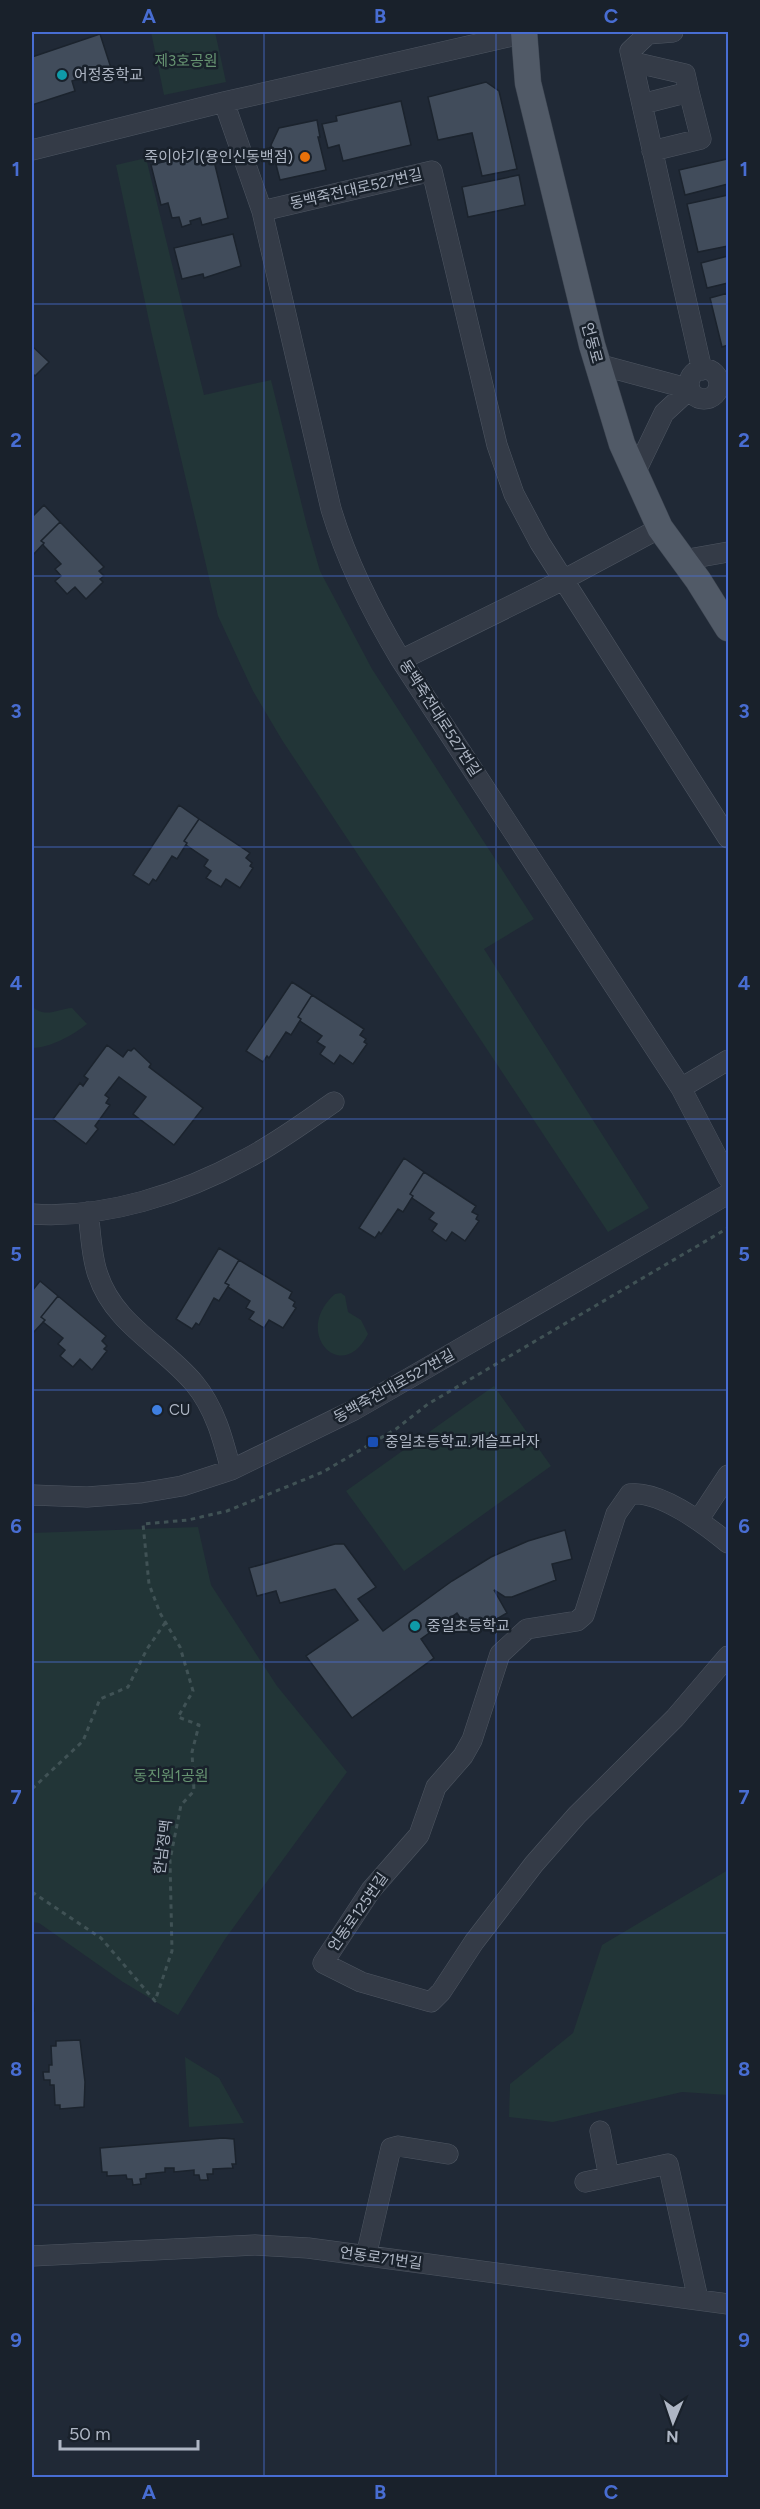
<svg xmlns="http://www.w3.org/2000/svg" width="760" height="2509" font-family="Figtree,'Noto Sans KR',sans-serif">
<style>
.green{fill:#223537}
.building{fill:#414c5b;stroke:#1b232d;stroke-width:1.5}
.lines{fill:none;stroke-linecap:round;stroke-linejoin:round}
.minor-casing{stroke:#4e5662;stroke-width:21}
.major-casing{stroke:#3d4551;stroke-width:27}
.path{stroke:#405255;stroke-width:3;stroke-dasharray:4.5 4.5;stroke-linecap:butt}
.minor{stroke:#343b47;stroke-width:20}
.major{stroke:#515a67;stroke-width:26}
.grid{fill:none;stroke:#486dd2;stroke-width:1.5;stroke-opacity:0.55}
.culture-dot{fill:#0f9aa8;stroke:#19212b;stroke-width:2}
.food-dot{fill:#e8710a;stroke:#19212b;stroke-width:2}
.shop-dot{fill:#3f7fe0;stroke:#19212b;stroke-width:2}
.transit-dot{fill:#1a4fb4;stroke:#19212b;stroke-width:2}
.labels{text-anchor:middle;stroke-width:5;stroke-linejoin:round;paint-order:stroke}
.park-label{font-size:15px;fill:#669371;stroke:#19212b}
.poi-label{font-size:15px;fill:#aeb6c4;stroke:#19212b;text-anchor:start}
.street-label{font-size:15px;fill:#aeb6c4;stroke:#19212b}
.neatline{fill:none;stroke:#486dd2;stroke-width:2}
.grid-label{font-size:20px;text-anchor:middle;font-weight:bold;fill:#486dd2}
</style>
<rect width="100%" height="100%" fill="#202936"/>
<!-- green -->
<path class="green" d="M 151,32 L 215,32 L 226,82 L 164,95 Z
M 146,158 L 204,395 L 271,380 L 307,526 L 320,571 L 372,669 L 534,919 L 484,949 L 649,1208 L 608,1232 L 282,740 L 253,691 L 218,616 L 152,335 L 116,165 Z
M 32,1006 C 45,1019 57,1009 72,1008 L 87,1024 C 73,1035 50,1048 32,1048 Z
M 341,1293 L 345,1296 L 348,1312 L 361,1320 L 368,1334 C 342,1386 291,1332 335,1294 Z
M 494,1386 L 551,1466 L 404,1571 L 346,1491 Z
M 198,1527 L 211,1585 L 277,1686 L 347,1772 L 225,1939 L 178,2015 L 123,1982 L 39,1923 L 32,1922 L 32,1533 Z
M 728,1870 L 728,2095 L 682,2092 L 553,2122 L 509,2117 L 510,2084 L 573,2033 L 602,1945 Z
M 185,2057 L 219,2078 L 244,2123 L 189,2127 Z"/>
<!-- building -->
<path class="building" d="M 100,34 L 111,68 L 72,81 L 75,91 L 32,105 L 32,57 Z
M 486,82 L 499,91 L 517,169 L 482,176 L 472,133 L 438,140 L 428,97 Z
M 401,101 L 411,145 L 343,161 L 339,145 L 328,148 L 322,124 L 337,121 L 336,116 Z
M 317,120 L 320,137 L 318,137 L 326,170 L 280,180 L 271,145 L 279,128 Z
M 201,152 L 202,157 L 211,162 L 214,161 L 228,218 L 202,225 L 200,218 L 190,221 L 191,224 L 182,227 L 179,217 L 172,218 L 168,203 L 161,205 L 151,165 Z
M 727,159 L 728,184 L 685,195 L 679,170 Z
M 519,175 L 525,205 L 468,217 L 462,187 Z
M 728,195 L 728,246 L 698,252 L 687,204 Z
M 233,234 L 241,266 L 204,278 L 203,274 L 182,279 L 174,248 Z
M 728,256 L 728,283 L 707,288 L 701,263 Z
M 728,293 L 728,345 L 722,347 L 710,298 Z
M 32,346 L 49,362 L 35,376 L 32,373 Z
M 44,505 L 60,522 L 41,541 L 44,543 L 32,556 L 32,517 Z
M 60,522 L 104,567 L 99,571 L 104,576 L 100,579 L 103,582 L 86,599 L 75,587 L 67,594 L 55,581 L 61,576 L 55,569 L 61,564 L 43,545 L 44,543 L 41,541 Z
M 179,805 L 199,819 L 184,841 L 187,843 L 177,859 L 172,856 L 156,881 L 153,879 L 149,885 L 133,875 Z
M 199,819 L 250,853 L 246,858 L 252,863 L 250,866 L 253,868 L 240,888 L 226,879 L 221,887 L 206,878 L 211,871 L 204,866 L 208,860 L 186,845 L 187,843 L 184,841 Z
M 292,982 L 312,995 L 298,1017 L 301,1019 L 291,1035 L 286,1032 L 269,1058 L 267,1056 L 263,1062 L 246,1051 Z
M 312,995 L 364,1029 L 360,1035 L 366,1039 L 364,1042 L 367,1044 L 353,1064 L 340,1055 L 334,1064 L 320,1054 L 325,1047 L 317,1042 L 322,1036 L 300,1021 L 301,1019 L 298,1017 Z
M 107,1045 L 123,1057 L 128,1050 L 131,1051 L 134,1048 L 151,1064 L 149,1067 L 203,1108 L 174,1145 L 133,1114 L 146,1097 L 119,1077 L 105,1095 L 109,1098 L 106,1103 L 110,1105 L 95,1126 L 98,1129 L 86,1144 L 53,1119 L 80,1083 L 83,1086 L 88,1079 L 84,1076 Z
M 404,1158 L 424,1172 L 410,1194 L 413,1196 L 403,1212 L 398,1209 L 381,1234 L 379,1232 L 375,1238 L 359,1228 Z
M 424,1172 L 476,1206 L 472,1212 L 478,1215 L 476,1219 L 479,1221 L 465,1241 L 452,1232 L 446,1241 L 432,1231 L 437,1224 L 429,1219 L 434,1213 L 412,1198 L 413,1196 L 410,1194 Z
M 219,1248 L 239,1260 L 225,1283 L 229,1285 L 219,1301 L 214,1298 L 199,1325 L 196,1323 L 192,1329 L 176,1319 Z
M 239,1260 L 292,1292 L 289,1298 L 295,1302 L 293,1306 L 296,1308 L 283,1328 L 269,1320 L 264,1328 L 249,1319 L 254,1312 L 246,1308 L 250,1301 L 228,1287 L 229,1285 L 225,1283 Z
M 40,1281 L 58,1296 L 41,1317 L 45,1320 L 32,1334 L 32,1291 Z
M 58,1296 L 106,1336 L 102,1341 L 107,1346 L 104,1349 L 107,1351 L 92,1370 L 80,1359 L 73,1367 L 60,1356 L 65,1350 L 58,1344 L 63,1338 L 43,1322 L 45,1320 L 41,1317 Z
M 565,1530 L 572,1559 L 552,1564 L 556,1580 L 512,1597 L 505,1597 L 494,1590 L 507,1613 L 471,1634 L 457,1613 L 421,1639 L 434,1658 L 352,1718 L 306,1656 L 358,1620 L 335,1589 L 280,1603 L 276,1591 L 257,1596 L 249,1568 L 335,1544 L 344,1544 L 376,1587 L 358,1599 L 383,1631 L 452,1581 L 491,1557 L 528,1541 Z
M 32,1986 L 34,2011 L 32,2011 Z
M 80,2040 L 85,2082 L 84,2107 L 60,2109 L 60,2105 L 55,2105 L 54,2085 L 50,2085 L 50,2080 L 44,2080 L 43,2072 L 49,2072 L 49,2065 L 52,2065 L 51,2046 L 56,2046 L 56,2041 Z
M 223,2138 L 234,2139 L 236,2164 L 232,2164 L 233,2168 L 213,2169 L 213,2174 L 207,2174 L 208,2180 L 200,2180 L 199,2175 L 194,2175 L 194,2170 L 174,2172 L 174,2168 L 165,2168 L 165,2172 L 146,2174 L 146,2178 L 140,2179 L 141,2184 L 133,2185 L 132,2179 L 127,2179 L 126,2175 L 107,2176 L 107,2172 L 102,2172 L 100,2148 Z"/>
<g class="lines">
<!-- minor casing -->
<g class="minor-casing">
<path id="minor" d="M 673,32 L 648,34 L 630,51 L 702,370
M 633,62 L 685,74 L 689,92
M 224,102 L 262,211 L 331,509 C 347,562 372,612 401,660 L 681,1088 L 728,1178
M 642,104 L 689,92 L 701,139 L 652,151
M 32,150 L 224,102 L 525,33
M 262,211 L 432,171 L 497,445 L 514,494 L 540,543 L 728,838
M 597,364 L 690,389 L 664,413 L 635,473
M689 384a15 15 0 1 1 30 0a15 15 0 1 1-30 0Z
M 683,560 L 728,552
M 401,660 L 563,580 L 660,528
M 681,1088 L 728,1060
M 88,1212 C 91,1233 91,1256 98,1275 C 114,1324 163,1346 194,1383 C 215,1408 223,1439 231,1470
M 32,1214 C 105,1219 182,1194 246,1159 C 277,1143 305,1122 334,1102
M 32,1495 L 87,1497 L 141,1493 L 182,1486 L 231,1470 L 354,1410 L 728,1194
M 699,1519 L 728,1475
M 728,1543 C 706,1525 660,1490 630,1494 L 616,1514 L 584,1615 L 577,1621 L 527,1629 L 500,1654 L 472,1740 L 463,1756 L 436,1787 L 419,1835 L 371,1890 L 323,1963 L 361,1982 L 431,2002 L 441,1992 L 474,1942 L 534,1864 L 577,1815 L 675,1718 L 728,1656
M 600,2131 L 609,2177
M 585,2182 L 668,2164 L 698,2299
M 32,2256 L 255,2245 L 308,2248 L 728,2304
M 366,2256 L 391,2148 L 398,2146 L 448,2154"/>
</g>
<!-- major casing -->
<g class="major-casing">
<path id="major" d="M 524,32 L 528,83 L 592,345 L 622,444 L 660,528 L 698,580 L 728,628"/>
</g>
<!-- path -->
<path class="path" d="M 32,1789 L 83,1741 L 100,1699 L 128,1687 L 147,1649 L 165,1623
M 32,1892 L 101,1938 L 155,2001 L 172,1951 L 170,1860 L 181,1805 L 194,1791 L 192,1752 L 199,1725 L 178,1717 L 193,1691 L 180,1647 L 160,1613 L 149,1584 L 143,1524 L 188,1520 L 227,1511 L 323,1472 L 396,1429 L 428,1404 L 728,1228"/>
<!-- minor -->
<use href="#minor" class="minor"/>
<!-- major -->
<use href="#major" class="major"/>
</g>
<!-- grid -->
<path class="grid" d="M 264,32 L 264,2478M 496,32 L 496,2478M 32,304 L 728,304M 32,576 L 728,576M 32,847 L 728,847M 32,1119 L 728,1119M 32,1390 L 728,1390M 32,1662 L 728,1662M 32,1933 L 728,1933M 32,2205 L 728,2205"/>
<!-- markers -->
<g class="culture-dot">
<circle cx="62" cy="75" r="6"/>
<circle cx="415" cy="1626" r="6"/>
</g>
<circle class="food-dot" cx="305" cy="157" r="6"/>
<circle class="shop-dot" cx="157" cy="1410" r="6"/>
<rect class="transit-dot" x="367" y="1436" width="12" height="12" rx="3"/>
<g class="labels">
<!-- park labels -->
<g class="park-label">
<text x="186" y="66">제3호공원</text>
<text x="171" y="1781">동진원1공원</text>
</g>
<!-- poi labels -->
<g class="poi-label">
<text x="74" y="80">어정중학교</text>
<text x="293" y="162" text-anchor="end">죽이야기(용인신동백점)</text>
<text x="169" y="1415">CU</text>
<text x="385" y="1447">중일초등학교.캐슬프라자</text>
<text x="427" y="1631">중일초등학교</text>
</g>
<!-- street labels -->
<g class="street-label">
<text transform="translate(356 189) rotate(-13)" y="5">동백죽전대로527번길</text>
<text transform="translate(592 343) rotate(75)" y="5">언동로</text>
<text transform="translate(440 718) rotate(57)" y="5">동백죽전대로527번길</text>
<text transform="translate(394 1386) rotate(-29)" y="5">동백죽전대로527번길</text>
<text transform="translate(163 1847) rotate(-83)" y="5">한남정맥</text>
<text transform="translate(358 1912) rotate(-55)" y="5">언동로125번길</text>
<text transform="translate(381 2258) rotate(8)" y="5">언동로71번길</text>
</g>
</g>
<!-- border -->
<rect width="760" height="2509" fill="none" stroke="#19212b" stroke-width="66"/>
<!-- north arrow -->
<g transform="translate(673 2422) rotate(182)" stroke="#19212b" stroke-width="4.5" paint-order="stroke">
<path d="M0-4.5L10 22L0 15L-10 22Z" fill="#aeb6c4"/>
<text y="-9" font-size="16" font-weight="bold" text-anchor="middle" fill="#aeb6c4">N</text>
</g>
<!-- scale -->
<path d="M60 2440v9h138v-9" fill="none" stroke="#aeb6c4" stroke-width="3"/>
<text x="69" y="2440" font-size="18" fill="#aeb6c4" stroke="#19212b" stroke-width="4.5" paint-order="stroke">50 m</text>
<rect x="33" y="33" width="694" height="2443" class="neatline"/>
<g class="grid-label">
<text x="149" y="23">A</text>
<text x="380" y="23">B</text>
<text x="611" y="23">C</text>
<text x="16" y="176">1</text>
<text x="744" y="176">1</text>
<text x="16" y="447">2</text>
<text x="744" y="447">2</text>
<text x="16" y="718">3</text>
<text x="744" y="718">3</text>
<text x="16" y="990">4</text>
<text x="744" y="990">4</text>
<text x="16" y="1261">5</text>
<text x="744" y="1261">5</text>
<text x="16" y="1533">6</text>
<text x="744" y="1533">6</text>
<text x="16" y="1804">7</text>
<text x="744" y="1804">7</text>
<text x="16" y="2076">8</text>
<text x="744" y="2076">8</text>
<text x="16" y="2347">9</text>
<text x="744" y="2347">9</text>
<text x="149" y="2499">A</text>
<text x="380" y="2499">B</text>
<text x="611" y="2499">C</text>
</g>
</svg>
